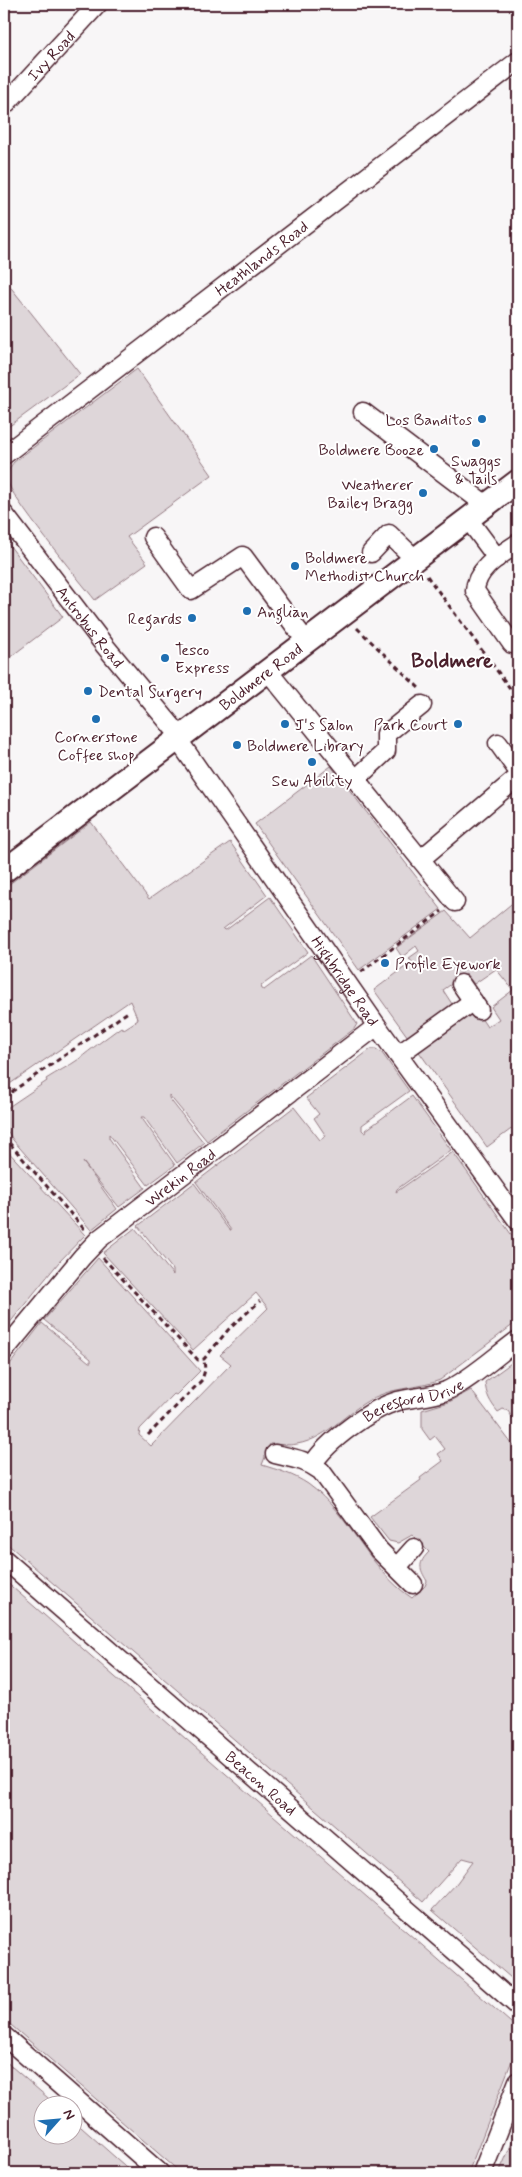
<svg xmlns="http://www.w3.org/2000/svg" width="522" height="2177" font-family="Mynerve,sans-serif">
<style>
.green{fill:#ded6d9;stroke:#947a82}
.lines{fill:none;stroke-linecap:round;stroke-linejoin:round}
.minor-casing{stroke:#4a1f2b;stroke-width:21}
.major-casing{stroke:#4a1f2b;stroke-width:26}
.path{stroke:#4a1f2b;stroke-width:3;stroke-dasharray:5 4;stroke-linecap:butt}
.minor{stroke:#fff;stroke-width:18}
.major{stroke:#fff;stroke-width:22}
.poi-dot{fill:#1f6fb2;stroke:#fff;stroke-width:2}
.labels{text-anchor:middle;stroke-width:4;stroke-linejoin:round;paint-order:stroke}
.street-label{font-size:16px;fill:#4a1f2b;stroke:#fff}
.poi-label{font-size:16px;fill:#4a1f2b;stroke:#fff;text-anchor:start}
.district-label{font-size:21px;font-weight:bold;fill:#4a1f2b;stroke:#fff}
</style>
<rect width="100%" height="100%" fill="#f8f6f7"/>
<filter id="ink" filterUnits="userSpaceOnUse"><feTurbulence type="fractalNoise" baseFrequency=".02" numOctaves="2"/><feDisplacementMap in="SourceGraphic" scale="10" xChannelSelector="R" yChannelSelector="G"/><feConvolveMatrix kernelMatrix="1 2 1 2 8 2 1 2 1" color-interpolation-filters="sRGB"/></filter>
<g filter="url(#ink)">
<!-- green -->
<path class="green" d="M 4,279 L 80,374 L 4,430 Z
M 137,369 L 212,475 L 127,537 L 147,563 L 95,600 C 80,581 8,495 7,479 C 7,472 10,467 14,462 Z
M 4,538 L 63,617 L 9,658 L 4,651 Z
M 331,766 L 441,909 L 359,970 L 255,824 Z
M 91,822 L 149,899 L 230,842 L 267,895 L 223,929 L 226,930 L 270,897 L 308,952 L 261,986 L 262,989 L 264,990 L 311,955 L 357,1024 L 354,1029 L 207,1141 L 169,1095 L 169,1098 L 204,1143 L 177,1163 L 144,1117 L 141,1117 L 175,1165 L 148,1185 L 109,1134 L 109,1138 L 145,1188 L 119,1207 L 83,1162 L 117,1209 L 91,1230 L 13,1140 L 4,1125 L 4,1110 L 47,1081 L 46,1079 C 58,1071 68,1067 79,1059 C 91,1049 106,1038 121,1027 L 124,1029 L 138,1020 L 130,1001 L 4,1088 L 4,888 Z
M 516,900 L 518,903 L 518,1124 L 487,1147 L 417,1049 L 469,1011 L 479,1015 L 487,1027 L 499,1019 L 491,1007 L 513,990 L 496,969 L 474,984 L 466,974 L 443,990 L 452,1004 L 449,1014 L 410,1040 L 374,990 L 412,962 L 409,958 L 419,951 L 416,946 L 402,957 L 396,948 L 446,911 L 470,938 Z
M 371,1049 L 376,1049 L 382,1053 L 409,1091 L 362,1125 L 362,1130 L 365,1133 L 367,1132 L 366,1130 L 412,1096 L 451,1150 L 397,1189 L 396,1192 L 453,1152 L 518,1244 L 518,1321 L 440,1380 C 421,1388 399,1387 380,1395 C 350,1406 329,1439 297,1444 C 288,1446 279,1444 270,1444 L 262,1465 C 278,1470 293,1474 308,1484 C 351,1515 368,1569 412,1598 L 425,1586 L 427,1581 C 419,1568 418,1563 429,1552 L 412,1535 L 398,1543 L 389,1541 L 370,1517 L 421,1480 L 420,1478 L 443,1461 L 438,1454 L 445,1449 L 435,1436 L 430,1440 L 422,1429 L 422,1410 L 449,1402 L 471,1390 L 518,1452 L 518,1984 L 432,1910 L 456,1884 L 473,1861 L 462,1858 L 423,1902 L 4,1541 L 4,1372 L 42,1323 L 89,1362 L 91,1362 L 91,1359 L 44,1320 L 98,1258 L 200,1371 L 176,1395 L 174,1394 L 140,1429 L 139,1435 L 151,1446 L 231,1364 L 220,1355 L 268,1308 L 256,1293 L 193,1350 L 103,1253 L 135,1228 L 173,1275 L 173,1270 L 138,1226 L 194,1183 L 229,1230 L 231,1230 L 196,1182 L 294,1107 L 320,1140 L 326,1136 L 314,1118 L 319,1114 L 306,1098 Z
M 4,1147 L 85,1235 L 59,1262 L 4,1330 Z
M 518,1358 L 518,1426 L 508,1411 L 503,1409 L 498,1412 C 490,1402 486,1395 485,1382 Z
M 4,1580 L 518,2029 L 518,2045 L 468,2173 L 181,2173 L 4,2019 Z
M 4,2060 L 55,2104 L 42,2104 L 42,2134 L 72,2134 L 73,2120 L 133,2173 L 4,2173 Z
M 518,2129 L 518,2173 L 499,2173 Z"/>
<g class="lines">
<!-- minor casing -->
<g class="minor-casing">
<g id="minor">
<path id="s1" d="M 4,106 L 98,4"/>
<path d="M 363,412 L 486,505"/>
<path id="s2" d="M 4,455 L 518,61"/>
<path id="s3" d="M 4,514 L 105,646 L 175,730 L 183,747 L 377,1026 L 518,1221"/>
<path d="M 468,519 L 497,558"/>
<path d="M 153,537 L 191,590 L 243,556 L 306,641"/>
<path d="M 371,553 L 389,534 L 415,559"/>
<path d="M 512,644 L 475,591 C 476,568 501,555 518,543"/>
<path d="M 267,670 L 455,902"/>
<path d="M 498,743 L 518,771"/>
<path d="M 356,779 L 386,751 L 386,734 L 422,705"/>
<path d="M 421,859 L 518,777"/>
<path d="M 461,984 L 479,1010"/>
<path d="M 398,1055 L 473,1001"/>
<path id="s4" d="M 4,1351 L 82,1257 L 99,1239 L 377,1026"/>
<path d="M 275,1454 C 292,1458 307,1460 321,1471 L 379,1550 L 413,1584"/>
<path id="s5" d="M 313,1464 C 326,1442 372,1408 398,1401 C 413,1397 431,1397 446,1391 C 469,1381 497,1355 518,1340"/>
<path id="s6" d="M 4,1559 L 518,2006"/>
<path d="M 397,1567 L 414,1548"/>
<path d="M 4,2036 L 160,2173"/>
<path d="M 482,2173 L 518,2081"/>
</g>
</g>
<!-- major casing -->
<g class="major-casing">
<g id="major">
<path id="s7" d="M 4,871 L 518,481"/>
</g>
</g>
<!-- path -->
<path class="path" d="M 427,576 L 518,699
M 357,628 L 419,688
M 361,972 L 442,911
M 4,1097 L 128,1012
M 4,1137 L 84,1229
M 103,1258 L 198,1360 L 204,1359 L 228,1330 L 260,1301
M 148,1435 L 202,1380 L 205,1370 L 204,1359"/>
<!-- minor -->
<use href="#minor" class="minor"/>
<!-- major -->
<use href="#major" class="major"/>
</g>
</g>
<!-- markers -->
<g class="poi-dot">
<circle cx="482" cy="419" r="5"/>
<circle cx="476" cy="443" r="5"/>
<circle cx="434" cy="449" r="5"/>
<circle cx="423" cy="493" r="5"/>
<circle cx="295" cy="566" r="5"/>
<circle cx="247" cy="611" r="5"/>
<circle cx="192" cy="618" r="5"/>
<circle cx="165" cy="658" r="5"/>
<circle cx="88" cy="691" r="5"/>
<circle cx="96" cy="719" r="5"/>
<circle cx="285" cy="724" r="5"/>
<circle cx="458" cy="724" r="5"/>
<circle cx="237" cy="745" r="5"/>
<circle cx="312" cy="762" r="5"/>
<circle cx="385" cy="963" r="5"/>
</g>
<g class="labels">
<!-- street labels -->
<g class="street-label">
<text dy="6" stroke="none"><textPath href="#s1" startOffset="69">Ivy Road</textPath></text>
<text dy="6" stroke="none"><textPath href="#s2" startOffset="324">Heathlands Road</textPath></text>
<text dy="6" stroke="none"><textPath href="#s3" startOffset="142">Antrobus Road</textPath></text>
<text dy="6" stroke="none"><textPath href="#s7" startOffset="322">Boldmere Road</textPath></text>
<text dy="6" stroke="none"><textPath href="#s3" startOffset="579">Highbridge Road</textPath></text>
<text dy="6" stroke="none"><textPath href="#s4" startOffset="249">Wrekin Road</textPath></text>
<text dy="6" stroke="none"><textPath href="#s5" startOffset="122">Beresford Drive</textPath></text>
<text dy="6" stroke="none"><textPath href="#s6" startOffset="341">Beacon Road</textPath></text>
</g>
<!-- poi labels -->
<g class="poi-label">
<text x="472" y="425" text-anchor="end">Los Banditos</text>
<text x="424" y="455" text-anchor="end">Boldmere Booze</text>
<text x="476" y="466" text-anchor="middle">Swaggs<tspan x="476" dy="18">&amp; Tails</tspan></text>
<text x="413" y="490" text-anchor="end">Weatherer<tspan x="413" dy="18">Bailey Bragg</tspan></text>
<text x="305" y="563">Boldmere<tspan x="305" dy="18">Methodist Church</tspan></text>
<text x="257" y="617">Anglian</text>
<text x="182" y="624" text-anchor="end">Regards</text>
<text x="175" y="655">Tesco<tspan x="175" dy="18">Express</tspan></text>
<text x="98" y="697">Dental Surgery</text>
<text x="295" y="730">J's Salon</text>
<text x="448" y="730" text-anchor="end">Park Court</text>
<text x="96" y="742" text-anchor="middle">Cornerstone<tspan x="96" dy="18">Coffee shop</tspan></text>
<text x="247" y="751">Boldmere Library</text>
<text x="312" y="786" text-anchor="middle">Sew Ability</text>
<text x="395" y="969">Profile Eyework</text>
</g>
<!-- district labels -->
<g class="district-label">
<text x="452" y="667">Boldmere</text>
</g>
</g>
<!-- margin -->
<rect width="522" height="2177" fill="none" stroke="#fff" stroke-width="20"/>
<rect x="10" y="10" width="502" height="2157" fill="none" stroke="#4a1f2b" stroke-width="2" filter="url(#ink)"/>
<!-- north arrow -->
<g transform="translate(58 2120) rotate(63)"><circle r="24" fill="#ffffff" stroke="#b7a5aa"/>
<path d="M0-4L9 19L0 12L-9 19Z" fill="#1f6fb2"/>
<text y="-8" font-size="14" font-weight="bold" text-anchor="middle" fill="#4a1f2b">N</text>
</g>
</svg>
